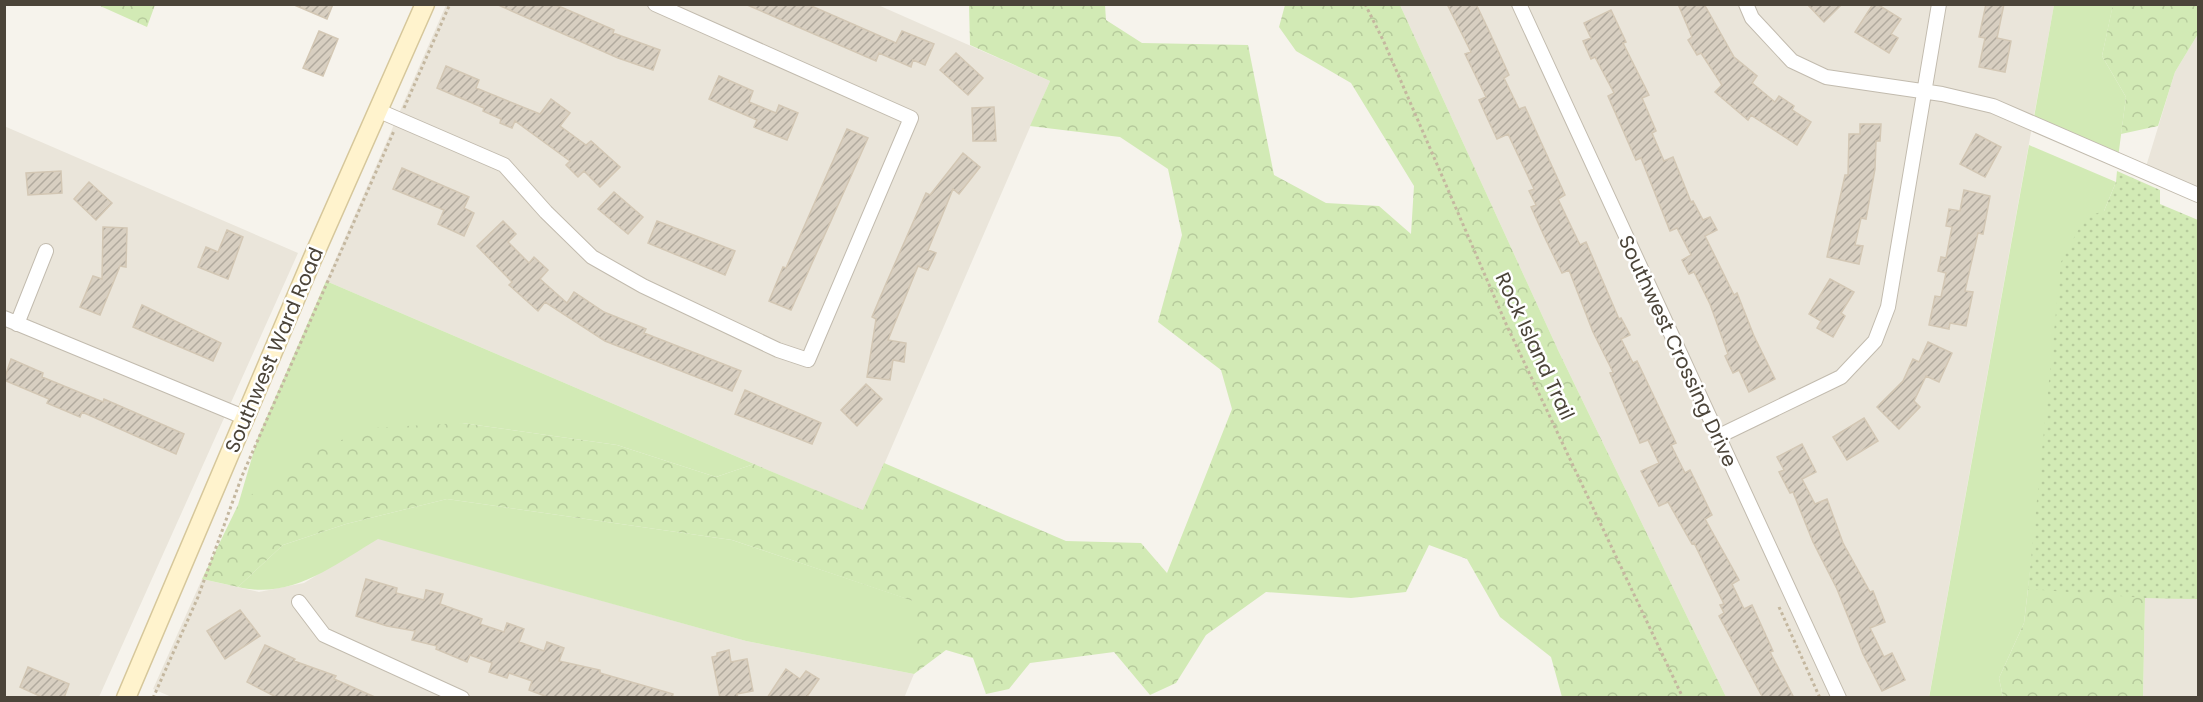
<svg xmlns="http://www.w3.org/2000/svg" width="2203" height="702" font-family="Poppins,sans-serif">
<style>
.residential{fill:#eae5da}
.green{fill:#d2eab5}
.forest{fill:url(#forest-crowns)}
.park{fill:url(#park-dots)}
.building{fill:url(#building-hatch);stroke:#d3c7b4;stroke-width:1.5}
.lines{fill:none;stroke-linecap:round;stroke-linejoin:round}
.minor-casing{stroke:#c2bbae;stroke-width:16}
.secondary-casing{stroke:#d6c79b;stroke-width:21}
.path{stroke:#c4b79f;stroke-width:3;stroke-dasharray:3 3;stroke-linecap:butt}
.minor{stroke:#fff;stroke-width:14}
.secondary{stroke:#fff3cd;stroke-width:18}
.labels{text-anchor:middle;stroke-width:5;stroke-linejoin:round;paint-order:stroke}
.street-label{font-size:20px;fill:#4b4439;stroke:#fff}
</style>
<defs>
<pattern id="forest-crowns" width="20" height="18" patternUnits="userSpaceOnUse" patternTransform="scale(1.5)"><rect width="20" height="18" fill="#d2eab5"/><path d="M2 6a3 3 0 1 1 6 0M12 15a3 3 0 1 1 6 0" fill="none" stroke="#b6ca9c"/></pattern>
<pattern id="park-dots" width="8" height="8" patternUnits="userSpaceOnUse" patternTransform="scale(1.5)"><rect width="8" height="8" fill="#d2eab5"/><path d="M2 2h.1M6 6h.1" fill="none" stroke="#b6ca9c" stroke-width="1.8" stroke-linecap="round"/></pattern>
<pattern id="building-hatch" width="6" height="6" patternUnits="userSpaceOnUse" patternTransform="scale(1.5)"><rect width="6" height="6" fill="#d8cfc1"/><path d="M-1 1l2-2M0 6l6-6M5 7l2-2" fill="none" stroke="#b1aa9e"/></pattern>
</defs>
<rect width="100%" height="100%" fill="#f6f3ec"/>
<!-- residential -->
<path class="residential" d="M 446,5 L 878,5 L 1050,81 L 864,511 L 326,281 Z
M 1400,5 L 2054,5 L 1929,697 L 1726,697 L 1558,350 Z
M 2198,34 L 2198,196 L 2144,173 L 2175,72 Z
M 4,126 L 298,253 L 99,697 L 5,697 Z
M 378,538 L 746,641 L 914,674 L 904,698 L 174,698 L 153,689 L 202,579 L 259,592 L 304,583 Z
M 2145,598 L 2198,599 L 2198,697 L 2143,698 Z"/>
<!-- green -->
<path class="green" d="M 2054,5 L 2113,5 L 2102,56 L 2126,97 L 2118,158 L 2033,123 Z
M 2029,145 L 2116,182 L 2104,211 L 2034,537 L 2024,623 L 1999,678 L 2003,697 L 1929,698 Z
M 326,281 L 754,464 L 716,477 L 617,445 L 462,423 L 238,505 L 258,437 Z
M 447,499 L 732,540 L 914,601 L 914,674 L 746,641 L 378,539 C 334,565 292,600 238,587 L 283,545 L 346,524 Z"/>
<!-- forest -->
<path class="forest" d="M 2113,4 L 2198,5 L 2198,34 L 2175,72 L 2158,126 L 2121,134 L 2126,97 L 2102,56 Z
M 98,5 L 155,5 L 147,27 Z
M 969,5 L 1105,5 L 1106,20 L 1142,43 L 1248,45 L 1274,175 L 1326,203 L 1379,206 L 1411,234 L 1414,186 L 1351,83 L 1296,51 L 1279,27 L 1285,5 L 1400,5 L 1558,350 L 1726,697 L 1562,697 L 1551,657 L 1500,617 L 1467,559 L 1429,545 L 1406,592 L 1351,598 L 1266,592 L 1206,635 L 1176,683 L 1150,695 L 1114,652 L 1030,663 L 1009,689 L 986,694 L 973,658 L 946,650 L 914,674 L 913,601 L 732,540 L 447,499 L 346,524 L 283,545 L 238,587 L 202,579 L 238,505 L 301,457 L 370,428 L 462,423 L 617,445 L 716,477 L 754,464 L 863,510 L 884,463 L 1066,541 L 1141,543 L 1167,573 L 1232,409 L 1221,370 L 1158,322 L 1182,235 L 1168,169 L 1120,137 L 1030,126 L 1050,81 L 970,45 Z
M 2085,217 L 2198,599 L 2145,598 L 2143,697 L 2003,697 L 1999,678 L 2024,623 L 2034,537 Z"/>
<!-- park -->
<path class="park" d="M 2117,171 L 2160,190 L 2160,204 L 2198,220 L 2198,599 L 2145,598 L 2028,589 L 2061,262 L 2085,217 L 2104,211 L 2116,182 Z"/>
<!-- building -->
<path class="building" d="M 292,4 L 333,4 L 327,19 Z
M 496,4 L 554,4 L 614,30 L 613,33 L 660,50 L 653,70 L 618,58 Z
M 745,4 L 807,4 L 896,43 L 902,31 L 934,44 L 925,65 L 913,60 L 911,67 L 879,53 L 876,61 Z
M 1447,4 L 1476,4 L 1489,31 L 1509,75 L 1504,78 L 1519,109 L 1525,107 L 1565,195 L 1558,199 L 1580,245 L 1586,242 L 1619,319 L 1621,318 L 1630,335 L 1621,339 L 1633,363 L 1637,361 L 1676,443 L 1671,445 L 1685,473 L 1690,470 L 1712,515 L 1705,519 L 1739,580 L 1732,584 L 1744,609 L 1752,605 L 1773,651 L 1770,652 L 1794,698 L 1763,698 L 1719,616 L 1724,613 L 1720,605 L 1724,604 L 1694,543 L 1692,544 L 1668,502 L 1659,506 L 1641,471 L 1659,463 L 1648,440 L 1640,443 L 1610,373 L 1613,372 L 1593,332 L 1569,270 L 1562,273 L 1545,238 L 1531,207 L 1536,205 L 1529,191 L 1534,189 L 1508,134 L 1497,139 L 1479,100 L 1486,97 L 1465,54 L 1471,52 Z
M 1678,4 L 1704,4 L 1734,57 L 1757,76 L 1752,83 L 1775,102 L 1779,96 L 1794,106 L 1792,110 L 1811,122 L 1797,145 L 1751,115 L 1748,120 L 1715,92 L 1722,85 L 1701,53 L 1697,55 L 1688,40 L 1692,37 Z
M 1807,4 L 1842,4 L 1824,22 Z
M 1873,4 L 1877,4 L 1901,19 L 1891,34 L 1898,38 L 1889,53 L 1855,32 Z
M 1986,4 L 2004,4 L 1997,38 L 2011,41 L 2005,72 L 1979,67 L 1985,38 L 1979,37 Z
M 1611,10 L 1626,42 L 1623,43 L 1649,95 L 1642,98 L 1656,131 L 1652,133 L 1664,161 L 1673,157 L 1691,202 L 1693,201 L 1703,220 L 1710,217 L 1717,230 L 1705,236 L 1734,295 L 1737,293 L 1754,336 L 1775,379 L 1749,392 L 1739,370 L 1733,373 L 1725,356 L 1728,354 L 1710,304 L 1694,272 L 1689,274 L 1682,260 L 1691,255 L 1677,228 L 1670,231 L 1641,158 L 1636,160 L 1608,96 L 1614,93 L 1595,57 L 1591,59 L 1583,41 L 1591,38 L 1584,23 Z
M 319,31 L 338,39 L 323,76 L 303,68 Z
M 956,53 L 983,78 L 968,95 L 940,70 Z
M 446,66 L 479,80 L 476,88 L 540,114 L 551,99 L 570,113 L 560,126 L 586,145 L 591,141 L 620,167 L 600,187 L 584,171 L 578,177 L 566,165 L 570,161 L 515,121 L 512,128 L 500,123 L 501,119 L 483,111 L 484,108 L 437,88 Z
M 719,76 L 753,91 L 749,102 L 776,113 L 779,105 L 798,113 L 787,140 L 754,127 L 757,120 L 709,99 Z
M 994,107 L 996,141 L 973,141 L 972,108 Z
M 1860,124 L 1881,124 L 1880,141 L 1876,141 L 1875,169 L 1866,219 L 1861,218 L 1855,245 L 1863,246 L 1859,264 L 1827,257 L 1845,175 L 1848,175 L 1849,134 L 1860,134 Z
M 847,129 L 868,138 L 791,310 L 769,301 L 783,267 L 786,268 Z
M 1976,134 L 2001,147 L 1985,177 L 1960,164 Z
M 963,153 L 980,167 L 959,194 L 953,189 L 928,250 L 936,253 L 928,270 L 918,266 L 888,340 L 906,343 L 904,362 L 893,360 L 890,380 L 867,377 L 876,319 L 872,317 L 885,286 L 926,193 L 930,195 Z
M 402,168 L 469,197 L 464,208 L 474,213 L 464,236 L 438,224 L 444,210 L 393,189 Z
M 61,171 L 62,193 L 28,195 L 26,173 Z
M 89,182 L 112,203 L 96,220 L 74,199 Z
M 1964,190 L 1990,196 L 1983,234 L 1978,233 L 1965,291 L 1973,292 L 1966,326 L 1950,323 L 1949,329 L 1929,325 L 1935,296 L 1941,297 L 1946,273 L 1938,271 L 1941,257 L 1946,258 L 1952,227 L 1946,226 L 1949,209 L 1960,211 Z
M 614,192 L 643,217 L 628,234 L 598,209 Z
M 503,221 L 516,234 L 508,242 L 529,263 L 534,257 L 548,270 L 540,279 L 567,303 L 574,292 L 604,312 L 646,329 L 644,333 L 741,371 L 732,391 L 605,341 L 545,302 L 538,311 L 509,285 L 512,282 L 477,246 Z
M 657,221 L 735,251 L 725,275 L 648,243 Z
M 103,227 L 127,228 L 126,267 L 120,266 L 100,315 L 80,307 L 93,276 L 102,279 Z
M 227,230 L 243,237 L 228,279 L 198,267 L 206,247 L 218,252 Z
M 1830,279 L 1854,292 L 1841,313 L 1845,316 L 1833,337 L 1817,328 L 1821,321 L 1809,314 Z
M 142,305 L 221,343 L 213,361 L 133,327 Z
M 1928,342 L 1952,353 L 1939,382 L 1926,376 L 1914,401 L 1920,407 L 1899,429 L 1877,407 L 1903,381 L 1913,359 L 1919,362 Z
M 11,359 L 43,373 L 42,377 L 103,402 L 104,399 L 184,434 L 176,454 L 82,412 L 80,417 L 47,403 L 49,399 L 4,380 Z
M 866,384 L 882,399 L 857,426 L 841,410 Z
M 745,390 L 821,423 L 812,444 L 735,414 Z
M 1864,418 L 1878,441 L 1847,460 L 1833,437 Z
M 1802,444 L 1816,472 L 1802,479 L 1815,504 L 1827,499 L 1843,543 L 1870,592 L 1873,591 L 1885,622 L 1870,628 L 1884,657 L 1892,653 L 1905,680 L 1882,691 L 1863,654 L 1837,589 L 1813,542 L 1793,492 L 1790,493 L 1779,472 L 1784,470 L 1777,457 Z
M 366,579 L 397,588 L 396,593 L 424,600 L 426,590 L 443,594 L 440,604 L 482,619 L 480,624 L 504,632 L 507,623 L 524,629 L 519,642 L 544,651 L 547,642 L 564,648 L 559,661 L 600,670 L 600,673 L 673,694 L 672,698 L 550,698 L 529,690 L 532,681 L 509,673 L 507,678 L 489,672 L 492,663 L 470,655 L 467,662 L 436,649 L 437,646 L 412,640 L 415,631 L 387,626 L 356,616 Z
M 240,610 L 260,636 L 225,659 L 207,631 Z
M 265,645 L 295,659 L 294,661 L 336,676 L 334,679 L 377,698 L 278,698 L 247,682 Z
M 729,650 L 731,662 L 747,659 L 753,691 L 737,694 L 738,698 L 720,698 L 712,657 L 717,656 L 717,653 Z
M 28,667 L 69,684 L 64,698 L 44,698 L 20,687 Z
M 786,669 L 800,679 L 806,671 L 819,679 L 806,698 L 767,698 Z"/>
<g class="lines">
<!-- minor casing -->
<g class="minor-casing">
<path id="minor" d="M 1519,4 L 1839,698
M 1746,4 L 1752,18 L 1792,61 L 1826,77 L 1942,94 L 1993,106 L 2198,195
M 377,110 L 504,165 L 546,212 L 592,257 L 643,286 L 778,350 L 808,360 L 911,118 L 655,4
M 4,318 L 246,418
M 17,324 L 46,251
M 1717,437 L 1841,377 L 1875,341 L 1888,307 L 1939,4
M 299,602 L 324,635 L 462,698"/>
</g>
<!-- secondary casing -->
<g class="secondary-casing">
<path id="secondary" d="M 126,698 L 311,262 L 425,4"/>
</g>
<!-- path -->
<path class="path" d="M 1365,4 L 1384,42 L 1507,326 L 1683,698
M 404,108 L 450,4
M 1779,607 L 1820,698
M 153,698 L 198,597 L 242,476 L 394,131"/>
<!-- minor -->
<use href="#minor" class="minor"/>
<!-- secondary -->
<use href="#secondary" class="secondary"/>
</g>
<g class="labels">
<!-- street labels -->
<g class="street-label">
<text transform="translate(1535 346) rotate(65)" y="7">Rock Island Trail</text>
<text transform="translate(274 350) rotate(-67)" y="7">Southwest Ward Road</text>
<text transform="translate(1678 351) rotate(65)" y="7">Southwest Crossing Drive</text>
</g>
</g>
<!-- border -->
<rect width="2203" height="702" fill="none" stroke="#4b4439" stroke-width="12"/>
</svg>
